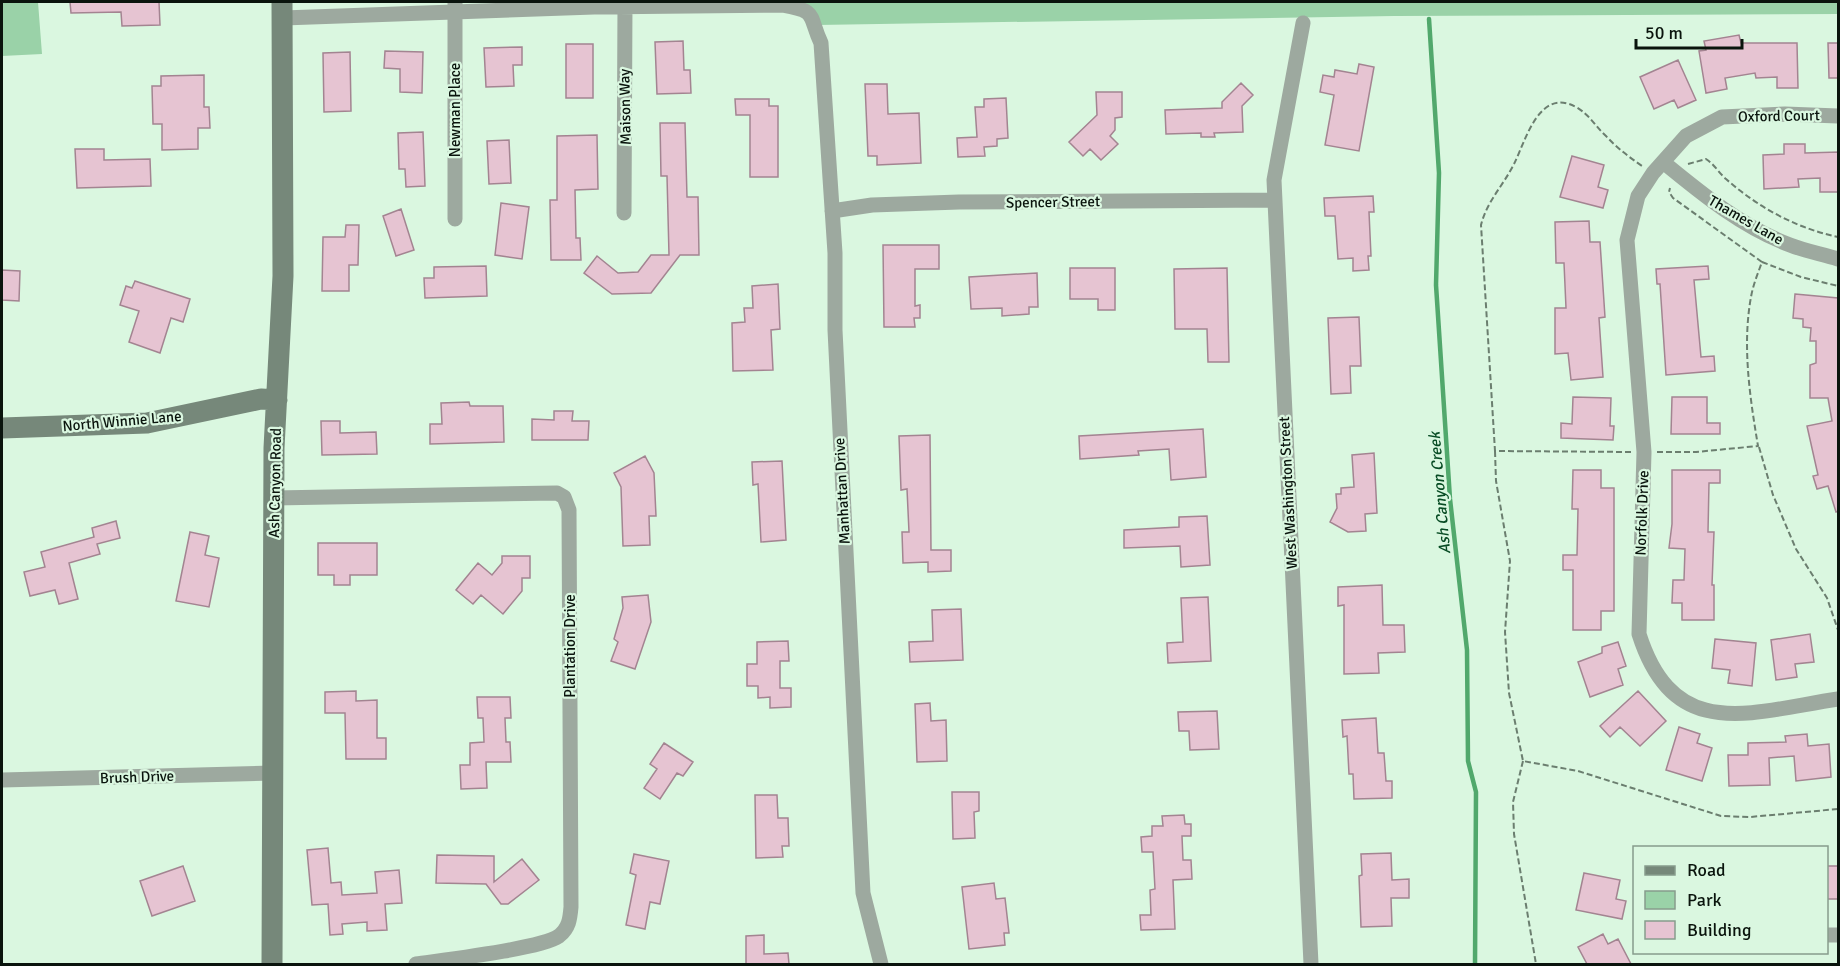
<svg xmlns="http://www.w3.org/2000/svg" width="1840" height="966" font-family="Signika,sans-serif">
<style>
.green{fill:#9ad2a8}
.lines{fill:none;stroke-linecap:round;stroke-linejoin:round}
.stream{stroke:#51a86c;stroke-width:4.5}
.building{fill:#e6c4d2;stroke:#a38491;stroke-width:1.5}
.path{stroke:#6b7e6f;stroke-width:2;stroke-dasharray:6 3;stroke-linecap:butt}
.street{stroke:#9da99f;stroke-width:15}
.secondary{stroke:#76887a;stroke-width:21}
.labels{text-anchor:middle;stroke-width:4.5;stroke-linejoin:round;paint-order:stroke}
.street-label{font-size:15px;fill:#0a140d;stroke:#daf7e0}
.water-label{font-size:16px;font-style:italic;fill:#084c24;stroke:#daf7e0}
</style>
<rect width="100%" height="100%" fill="#daf7e0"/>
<!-- green -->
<path class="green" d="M 2,2 L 38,2 L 42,54 L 2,56 Z
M 756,2 L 1838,2 L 1838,14 L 1394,16 L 817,25 L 802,9 Z"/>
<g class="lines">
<!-- stream -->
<path class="stream" d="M 1429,19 L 1439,173 L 1436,285 L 1450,499 L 1467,650 L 1468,761 L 1476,792 L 1475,964"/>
</g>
<!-- building -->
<path class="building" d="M 70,2 L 159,2 L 160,25 L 122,26 L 121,12 L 71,13 Z
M 1739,35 L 1741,43 L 1797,43 L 1798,88 L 1777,88 L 1777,77 L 1756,78 L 1755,73 L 1725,78 L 1727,89 L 1706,93 L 1699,51 L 1706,50 L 1704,41 Z
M 683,41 L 684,70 L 690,70 L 691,93 L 657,94 L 655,42 Z
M 1828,43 L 1839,43 L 1839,78 L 1829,78 Z
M 566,44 L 593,44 L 593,98 L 566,98 Z
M 522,47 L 522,65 L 513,65 L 514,86 L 486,87 L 484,48 Z
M 385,51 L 423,52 L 422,93 L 400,92 L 400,69 L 384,68 Z
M 350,52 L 351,111 L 324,112 L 323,53 Z
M 1678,60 L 1696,100 L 1678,108 L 1674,100 L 1654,109 L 1640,77 Z
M 1359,64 L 1374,67 L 1359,151 L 1325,145 L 1334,95 L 1320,92 L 1323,75 L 1334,77 L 1335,70 L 1357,74 Z
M 204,75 L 204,107 L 209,107 L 210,128 L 198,128 L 198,149 L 162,150 L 162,124 L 153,124 L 152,86 L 161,86 L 161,76 Z
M 1241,83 L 1253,95 L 1242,106 L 1243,132 L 1214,133 L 1215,137 L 1201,137 L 1201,133 L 1166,134 L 1165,110 L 1222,108 L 1222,102 Z
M 865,84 L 887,84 L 888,114 L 919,113 L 921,163 L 877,165 L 877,156 L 868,156 Z
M 1096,92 L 1122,92 L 1122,117 L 1115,118 L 1115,130 L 1110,136 L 1118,144 L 1101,160 L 1090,149 L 1083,156 L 1069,142 L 1097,115 Z
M 1006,98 L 1008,138 L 997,139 L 997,146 L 984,147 L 985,156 L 958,157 L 957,138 L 977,137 L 975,107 L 984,107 L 984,99 Z
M 735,99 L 769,99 L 769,106 L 778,106 L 778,177 L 750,177 L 750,115 L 736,115 Z
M 660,123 L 685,123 L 687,197 L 698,197 L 699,255 L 680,255 L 651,293 L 612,294 L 584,273 L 597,256 L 618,273 L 638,272 L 651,255 L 669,255 L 667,176 L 661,176 Z
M 423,132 L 425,186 L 406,187 L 405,169 L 399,169 L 398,133 Z
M 597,135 L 598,189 L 575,190 L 576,238 L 580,238 L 581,260 L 551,260 L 550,200 L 557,200 L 557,136 Z
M 509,140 L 511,183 L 489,184 L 487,141 Z
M 1784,144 L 1805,144 L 1805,153 L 1839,152 L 1839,192 L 1820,192 L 1820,178 L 1798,179 L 1799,187 L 1764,189 L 1763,155 L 1784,154 Z
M 75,149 L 104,149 L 104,160 L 150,159 L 151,186 L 77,188 Z
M 1572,156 L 1604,165 L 1598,187 L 1608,190 L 1603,208 L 1560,197 Z
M 1373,196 L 1374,212 L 1369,212 L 1371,256 L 1368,256 L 1369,270 L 1353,271 L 1353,258 L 1338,259 L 1335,216 L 1325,216 L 1324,198 Z
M 501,203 L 529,207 L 522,259 L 495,255 Z
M 401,209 L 414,250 L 396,256 L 383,216 Z
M 1589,221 L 1590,242 L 1600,242 L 1605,317 L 1599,318 L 1603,377 L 1571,380 L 1568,353 L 1555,354 L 1555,308 L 1566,308 L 1564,263 L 1556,263 L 1555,222 Z
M 346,225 L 359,225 L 358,265 L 349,265 L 349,291 L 322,291 L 323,237 L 345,237 Z
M 883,245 L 939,245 L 939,269 L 915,269 L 915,306 L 920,305 L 920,318 L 914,318 L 915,327 L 884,327 Z
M 486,266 L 487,296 L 425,298 L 424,278 L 434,278 L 434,267 Z
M 1708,266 L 1709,279 L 1694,280 L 1701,357 L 1714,356 L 1715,371 L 1666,375 L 1660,284 L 1657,284 L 1656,269 Z
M 1070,268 L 1115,268 L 1115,310 L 1098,310 L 1098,299 L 1070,299 Z
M 1227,268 L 1229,362 L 1208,362 L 1207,329 L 1175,329 L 1174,269 Z
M 2,270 L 20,271 L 19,301 L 2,300 Z
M 1037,273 L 1038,307 L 1029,307 L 1029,314 L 1002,316 L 1002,308 L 971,309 L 969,277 Z
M 135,281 L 190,299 L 183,322 L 171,318 L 160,353 L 129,342 L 139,311 L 120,305 L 126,286 L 132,288 Z
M 778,284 L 780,329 L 771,330 L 773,370 L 733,371 L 732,323 L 745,322 L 744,308 L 753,308 L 752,286 Z
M 1795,294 L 1838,298 L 1839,511 L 1836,512 L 1828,486 L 1817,489 L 1813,476 L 1818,475 L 1807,426 L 1832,421 L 1828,398 L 1810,398 L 1810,365 L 1816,363 L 1816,341 L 1810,341 L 1811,328 L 1803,327 L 1803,319 L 1793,318 Z
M 1359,317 L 1361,366 L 1350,366 L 1351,393 L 1331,394 L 1328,318 Z
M 1573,397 L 1611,398 L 1610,426 L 1614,426 L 1613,440 L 1561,438 L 1561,423 L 1572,424 Z
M 1672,397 L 1707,397 L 1707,423 L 1720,423 L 1720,434 L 1671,434 Z
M 469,402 L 470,406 L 503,406 L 504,442 L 430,444 L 430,424 L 442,424 L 441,403 Z
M 554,411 L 573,411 L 572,421 L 589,421 L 588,440 L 532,440 L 532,419 L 554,420 Z
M 321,421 L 340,421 L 340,433 L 376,432 L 377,454 L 322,455 Z
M 1203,429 L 1206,477 L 1171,480 L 1169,449 L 1138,451 L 1139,455 L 1080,459 L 1079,436 Z
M 930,435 L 931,550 L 951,550 L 951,571 L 928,572 L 928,562 L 903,563 L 902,532 L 909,532 L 907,489 L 901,490 L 899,436 Z
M 1374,453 L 1377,513 L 1365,514 L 1366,531 L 1348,532 L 1330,522 L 1337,508 L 1336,494 L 1341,494 L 1341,488 L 1354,487 L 1352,455 Z
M 645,456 L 654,473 L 656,516 L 649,516 L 650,545 L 623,546 L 621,487 L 614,473 Z
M 782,461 L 786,540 L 761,542 L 758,484 L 753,485 L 752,462 Z
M 1573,470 L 1601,470 L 1601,488 L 1614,488 L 1614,611 L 1601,611 L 1601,630 L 1573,630 L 1573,570 L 1563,570 L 1563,555 L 1577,555 L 1578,509 L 1572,509 Z
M 1672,470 L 1720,470 L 1720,483 L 1709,483 L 1708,532 L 1714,532 L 1712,585 L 1714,585 L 1714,620 L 1682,620 L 1682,603 L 1672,603 L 1673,580 L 1684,580 L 1685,549 L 1669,548 L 1672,524 Z
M 1207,516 L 1210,565 L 1181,567 L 1180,546 L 1124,548 L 1124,530 L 1179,527 L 1179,517 Z
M 116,521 L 120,538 L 97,544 L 100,554 L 69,563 L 78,599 L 59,604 L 55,590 L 30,596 L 24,572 L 45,567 L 41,552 L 94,537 L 92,528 Z
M 190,532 L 209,536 L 205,555 L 219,558 L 209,607 L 176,601 Z
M 318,543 L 377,543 L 377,575 L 350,575 L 350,585 L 334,585 L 334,575 L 318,575 Z
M 502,556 L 530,556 L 530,578 L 522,578 L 522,591 L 503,614 L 481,595 L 473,604 L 456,590 L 478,563 L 492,575 L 502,563 Z
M 1382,585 L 1383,625 L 1404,625 L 1405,652 L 1378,653 L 1379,673 L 1344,674 L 1344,605 L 1338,606 L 1338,587 Z
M 648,595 L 651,622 L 635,669 L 611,661 L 618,642 L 614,639 L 623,608 L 622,597 Z
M 1208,597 L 1211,661 L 1168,663 L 1167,643 L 1183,642 L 1181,598 Z
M 961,609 L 963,660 L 910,662 L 909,642 L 933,641 L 932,610 Z
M 1810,634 L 1814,662 L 1795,664 L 1797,677 L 1776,680 L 1771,640 Z
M 1715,639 L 1756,643 L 1752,686 L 1728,683 L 1730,670 L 1712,668 Z
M 788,641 L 789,661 L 780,661 L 780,688 L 791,688 L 791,707 L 770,708 L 770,697 L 758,698 L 758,686 L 747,686 L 747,664 L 757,664 L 757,642 Z
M 1618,642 L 1626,666 L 1618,669 L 1623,685 L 1590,697 L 1578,662 L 1602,653 L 1602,647 Z
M 356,691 L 356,701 L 377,700 L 377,738 L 386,738 L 386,759 L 346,759 L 345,713 L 325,713 L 325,692 Z
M 1638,691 L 1666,721 L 1640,746 L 1620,727 L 1610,737 L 1600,726 Z
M 477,697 L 510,697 L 511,718 L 505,718 L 506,742 L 510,742 L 511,762 L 486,762 L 487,788 L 461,789 L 460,765 L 470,765 L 470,743 L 484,742 L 483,718 L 478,718 Z
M 930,703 L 931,721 L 946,720 L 947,761 L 917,762 L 915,704 Z
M 1217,711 L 1219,749 L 1190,750 L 1189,731 L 1179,731 L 1178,712 Z
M 1376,718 L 1378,753 L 1384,753 L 1386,781 L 1392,781 L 1392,798 L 1354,799 L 1353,774 L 1349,774 L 1347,736 L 1343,737 L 1342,720 Z
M 1679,727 L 1700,734 L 1697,743 L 1712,748 L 1702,781 L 1666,770 Z
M 1807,734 L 1808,746 L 1829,744 L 1831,777 L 1796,781 L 1794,756 L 1769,758 L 1770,785 L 1729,786 L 1728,755 L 1748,755 L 1748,743 L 1786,742 L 1785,736 Z
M 664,743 L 693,762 L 683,776 L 677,773 L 660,799 L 644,788 L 657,769 L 650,764 Z
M 952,792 L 979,792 L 979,811 L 974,812 L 975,838 L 953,839 Z
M 755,795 L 777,795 L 778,818 L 788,818 L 789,846 L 782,846 L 783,857 L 756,858 Z
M 1184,815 L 1185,824 L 1191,824 L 1191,836 L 1182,836 L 1183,860 L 1191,860 L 1192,879 L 1173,880 L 1175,929 L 1141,930 L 1140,915 L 1151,915 L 1150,890 L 1155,889 L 1153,852 L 1142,852 L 1141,837 L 1152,836 L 1152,826 L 1163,826 L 1162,816 Z
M 328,848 L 331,883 L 341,882 L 342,895 L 377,893 L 375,872 L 399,870 L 402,903 L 385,904 L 387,930 L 367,931 L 367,922 L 342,924 L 343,934 L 330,935 L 328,904 L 312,905 L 307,850 Z
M 1391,853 L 1392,880 L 1409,879 L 1409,898 L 1391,898 L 1392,926 L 1361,927 L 1359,876 L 1362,875 L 1361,854 Z
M 634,854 L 669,861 L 660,904 L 650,902 L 645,929 L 626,925 L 636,875 L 630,873 Z
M 437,855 L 494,856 L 494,882 L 522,859 L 539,880 L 508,904 L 501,904 L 486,884 L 436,883 Z
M 183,866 L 195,901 L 152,916 L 140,881 Z
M 1827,866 L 1838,866 L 1839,899 L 1827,899 Z
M 1584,873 L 1620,880 L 1616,899 L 1626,901 L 1622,919 L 1576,910 Z
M 994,883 L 996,899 L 1005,898 L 1009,933 L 1004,933 L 1005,945 L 969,949 L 962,887 Z
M 1603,934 L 1608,944 L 1618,939 L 1631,964 L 1587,964 L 1578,947 Z
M 764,935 L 764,954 L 788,953 L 789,964 L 746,964 L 746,936 Z"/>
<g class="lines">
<!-- path -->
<path class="path" d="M 1688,164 L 1706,159 C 1714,164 1719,173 1726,179 C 1759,208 1796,228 1838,237
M 1762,262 L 1801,277 L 1838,286
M 1759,447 L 1773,495 L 1796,549 L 1827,598 L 1838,630
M 1495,451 L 1496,481 L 1510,561 L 1505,632 L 1509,693 L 1523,761 L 1578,771 L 1721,816 L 1750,817 L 1838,809
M 1631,452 L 1495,451 L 1481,225 C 1487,201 1503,186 1514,164 C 1526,140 1539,87 1576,107 C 1590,115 1595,126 1606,136 C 1617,148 1629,157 1642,166
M 1657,452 L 1696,452 L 1758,446 C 1750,398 1742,346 1751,297 C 1753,285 1758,273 1762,262 L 1673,198 L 1669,192 L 1670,188
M 1523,761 L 1513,802 L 1514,834 L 1536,964"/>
<!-- street -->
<path class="street" d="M 455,2 L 455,219
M 283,18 L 594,7 L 783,5 C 818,11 808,15 821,43 L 835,253 L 835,330 L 863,893 L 881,964
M 1303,23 L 1274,180 L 1311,964
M 1838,116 L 1785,114 L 1722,117 L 1686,136 L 1653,173 L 1638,196 L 1627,240 L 1644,452 L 1639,634 C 1674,744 1751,712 1838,699
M 1663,162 C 1702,194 1742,227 1790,245 C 1805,251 1822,254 1838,259
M 832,211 L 872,205 L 959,202 L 1274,200
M 624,213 L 625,2
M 274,498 L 557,493 L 564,497 L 569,510 L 571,907 C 570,919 569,928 559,936 C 540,949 444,960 416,964
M 2,780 L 273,773
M 1826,935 L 1838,935"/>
<!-- secondary -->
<path class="secondary" d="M 2,428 L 147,423 L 261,399 L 277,400
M 272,964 L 274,448 L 283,276 L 282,2"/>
</g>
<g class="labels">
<!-- street labels -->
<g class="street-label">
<text transform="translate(625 107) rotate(-91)" y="5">Maison Way</text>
<text transform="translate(455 110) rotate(-90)" y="5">Newman Place</text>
<text transform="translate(1779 116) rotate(-1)" y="5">Oxford Court</text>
<text transform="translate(1053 202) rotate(-1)" y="5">Spencer Street</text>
<text transform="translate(1746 220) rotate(30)" y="5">Thames Lane</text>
<text transform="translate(122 421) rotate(-5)" y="5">North Winnie Lane</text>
<text transform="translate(275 483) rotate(-89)" y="5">Ash Canyon Road</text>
<text transform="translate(842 491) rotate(-93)" y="5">Manhattan Drive</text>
<text transform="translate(1288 493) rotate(-93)" y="5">West Washington Street</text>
<text transform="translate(1642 513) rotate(-88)" y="5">Norfolk Drive</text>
<text transform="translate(570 646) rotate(-90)" y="5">Plantation Drive</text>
<text transform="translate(137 777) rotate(-2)" y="5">Brush Drive</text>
</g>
<!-- water labels -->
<g class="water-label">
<text transform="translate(1439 493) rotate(-95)" y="6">Ash Canyon Creek</text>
</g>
</g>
<!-- border -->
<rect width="1840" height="966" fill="none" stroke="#0a140d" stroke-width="6"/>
<!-- legend -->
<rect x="1633" y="846" width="195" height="108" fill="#daf7e0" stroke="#879c8c" stroke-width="1.5"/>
<rect x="1645" y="866" width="30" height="9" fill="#76887a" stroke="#879c8c" stroke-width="1.5"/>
<text x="1687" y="876" font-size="18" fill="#0a140d">Road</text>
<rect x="1645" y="891" width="30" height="18" fill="#9ad2a8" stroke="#879c8c" stroke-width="1.5"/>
<text x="1687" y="906" font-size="18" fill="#0a140d">Park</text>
<rect x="1645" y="921" width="30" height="18" fill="#e6c4d2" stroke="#879c8c" stroke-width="1.5"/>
<text x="1687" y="936" font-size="18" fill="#0a140d">Building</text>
<!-- scale -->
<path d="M1636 39v9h106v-9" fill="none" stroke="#0a140d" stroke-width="3"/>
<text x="1645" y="39" font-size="18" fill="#0a140d" stroke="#daf7e0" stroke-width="4.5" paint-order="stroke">50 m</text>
</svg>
